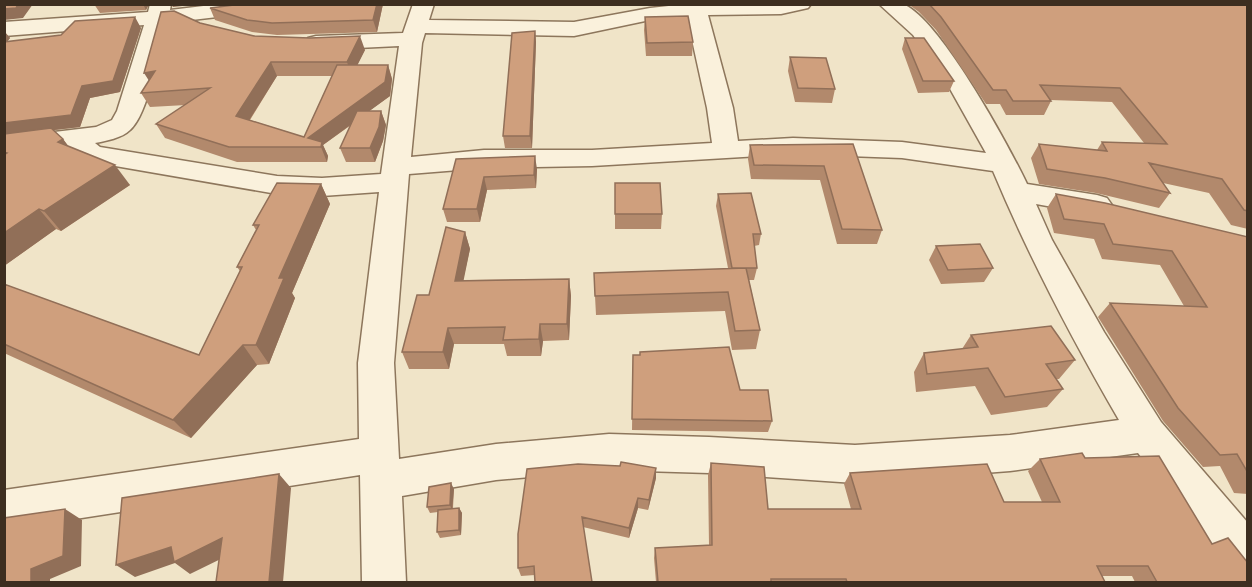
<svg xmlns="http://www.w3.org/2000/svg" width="1252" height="587" font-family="'Libre Baskerville',serif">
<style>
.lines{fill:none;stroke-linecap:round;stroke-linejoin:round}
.minor-casing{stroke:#8d765c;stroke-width:3}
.minor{fill:#faf1dc;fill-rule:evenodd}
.wall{fill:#b2896c;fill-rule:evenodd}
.shaded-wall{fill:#916f58}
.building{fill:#cf9f7d;stroke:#916f58;stroke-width:1.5}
</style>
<rect width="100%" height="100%" fill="#f0e4c8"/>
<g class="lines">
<!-- minor casing -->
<g class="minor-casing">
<path id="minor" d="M 150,4 L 171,4 L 170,10 L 220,4 L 288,4 L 285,8 L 278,10 L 166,23 C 160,48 148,115 130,130 C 122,138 106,141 95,143 L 100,147 L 277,176 L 322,178 L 381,174 L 399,46 L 316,50 L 308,48 L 305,43 L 308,38 L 316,36 L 403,33 L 413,4 L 434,4 L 429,20 L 574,22 L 650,8 L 687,4 L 811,4 L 808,8 L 781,14 L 708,15 L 733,108 L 738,141 L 793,138 L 902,142 L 986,153 L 949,87 L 913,35 L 879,4 C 886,4 896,3 902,4 C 938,15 1010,148 1027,184 L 1097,195 L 1107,198 L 1112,205 L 1107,212 L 1097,215 L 1036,204 L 1052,240 L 1104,332 L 1161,422 L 1248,523 L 1248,580 L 1232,574 L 1138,453 L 1010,471 L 855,483 L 709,473 L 609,470 L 496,480 L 402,496 L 406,582 L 362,582 L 360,475 L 4,530 L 4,490 L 359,439 L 358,363 L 379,192 L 322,196 L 277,194 L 92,162 L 82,160 L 67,146 L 4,154 L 4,138 L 96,127 L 112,120 L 117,111 L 144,25 L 4,36 L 4,22 L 148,12 ZM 687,17 L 707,108 L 712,143 L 592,150 L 484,150 L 411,157 L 422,43 L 425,33 L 574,36 L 650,20 ZM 793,154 L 902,158 L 993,171 C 1029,257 1072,339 1119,420 L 1010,435 L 855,445 L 709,437 L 609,434 L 496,444 L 399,459 L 394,363 L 409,174 L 484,168 L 592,166 Z"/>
</g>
<!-- minor -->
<use href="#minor" class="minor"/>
</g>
<!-- wall -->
<path class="wall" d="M 94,4 L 149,4 L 146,10 L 100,13 Z
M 383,4 L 377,32 L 277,35 L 252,32 L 215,20 L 210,8 Z
M 908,4 L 1248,4 L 1248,229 L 1231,225 L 1209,193 L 1163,183 L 1170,193 L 1159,208 L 1096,193 L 1039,184 L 1031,158 L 1039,144 L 1097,150 L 1102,142 L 1144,143 L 1112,102 L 1050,100 L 1051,101 L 1044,115 L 1006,115 L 1000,104 L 986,104 L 936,30 L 919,12 Z
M 645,17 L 693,42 L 692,56 L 646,56 L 644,30 Z
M 200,23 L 254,36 L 365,50 L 357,65 L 388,65 L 392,79 L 390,96 L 369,111 L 381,111 L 386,125 L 383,141 L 375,162 L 346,162 L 340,148 L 351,125 L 323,145 L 328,156 L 327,162 L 237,162 L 165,138 L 156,124 L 186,105 L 150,107 L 141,93 ZM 277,76 L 332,76 L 304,137 L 250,120 Z
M 141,28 L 120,92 L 90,98 L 80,127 L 53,130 L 63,139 L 68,146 L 130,185 L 61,231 L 56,229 L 4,266 L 4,31 L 10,38 L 7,42 Z
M 535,31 L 536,42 L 532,148 L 505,148 L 503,136 Z
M 905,38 L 954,81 L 949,92 L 918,93 L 902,49 Z
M 790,57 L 835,89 L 832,103 L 795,102 L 788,71 Z
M 853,144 L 882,230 L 877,244 L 837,244 L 820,180 L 751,179 L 748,159 L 750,145 Z
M 456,159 L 537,169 L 536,188 L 487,190 L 480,222 L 447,222 L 443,209 Z
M 321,184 L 330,204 L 292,293 L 295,298 L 269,364 L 257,365 L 191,438 L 4,353 L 4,284 L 199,355 L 240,271 L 237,267 L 256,230 L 253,225 Z
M 718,194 L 761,234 L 759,245 L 754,246 L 757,268 L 754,280 L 749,280 L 760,330 L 756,349 L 732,350 L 725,311 L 596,315 L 595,296 L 728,268 L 716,206 Z
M 1056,194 L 1248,237 L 1248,494 L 1234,493 L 1220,466 L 1203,467 L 1163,421 L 1098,317 L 1110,303 L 1184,306 L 1160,265 L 1102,259 L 1094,239 L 1054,233 L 1047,208 Z
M 615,214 L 662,214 L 661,229 L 615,229 Z
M 465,232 L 470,249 L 463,280 L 569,279 L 571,296 L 569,340 L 543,341 L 541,356 L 507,356 L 504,344 L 454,344 L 449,369 L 409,369 L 402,352 L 429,295 Z
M 936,246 L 993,268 L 984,282 L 941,284 L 929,260 Z
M 971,335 L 1075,360 L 1059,379 L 1056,379 L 1063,389 L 1047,407 L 991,415 L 975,386 L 916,392 L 914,372 L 924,353 L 962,349 Z
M 633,355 L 740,390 L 772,421 L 768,432 L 632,430 Z
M 1085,458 L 1212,544 L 1248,582 L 1135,582 L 1132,576 L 1102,576 L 1105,582 L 656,582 L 654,558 L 655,548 L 709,545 L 708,475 L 711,463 L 768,509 L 851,509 L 844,484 L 850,473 L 1004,502 L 1042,502 L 1028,471 L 1040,459 Z
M 620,466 L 656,478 L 648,510 L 638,508 L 629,538 L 583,527 L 535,575 L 521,576 L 518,568 Z
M 454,489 L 453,508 L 459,508 L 462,513 L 461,535 L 440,538 L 437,532 L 438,512 L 430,513 L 427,507 Z"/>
<!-- shaded-wall -->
<path class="shaded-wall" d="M 18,4 L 33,4 L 23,18 L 4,20 L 4,9 Z
M 143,4 L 149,4 L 146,10 Z
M 171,4 L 201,4 L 173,7 Z
M 377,4 L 383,4 L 377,32 L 373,20 Z
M 135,17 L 141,28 L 120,92 L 90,98 L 80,127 L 4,136 L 4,123 L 82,86 Z
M 4,31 L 10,38 L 4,45 Z
M 535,31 L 536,42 L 532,148 L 530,136 Z
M 360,36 L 365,50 L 352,76 L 347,62 Z
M 271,62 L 277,76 L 243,130 L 236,116 Z
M 388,65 L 392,79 L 390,96 L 323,145 L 328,156 L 327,162 L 321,147 L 308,138 Z
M 155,71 L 153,87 L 144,73 Z
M 381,111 L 386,125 L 383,141 L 375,162 L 370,148 Z
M 63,139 L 78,159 L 58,142 Z
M 535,156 L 537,169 L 536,188 L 534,175 Z
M 115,165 L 130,185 L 61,231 L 44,211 Z
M 484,177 L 487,190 L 480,222 L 477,209 Z
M 321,184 L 330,204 L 292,293 L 295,298 L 269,364 L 256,345 L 279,278 Z
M 39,209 L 56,229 L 4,266 L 4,233 Z
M 465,232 L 470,249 L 460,298 L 455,281 Z
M 569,279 L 571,296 L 569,340 L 567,324 Z
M 540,324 L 543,341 L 541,356 L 539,339 Z
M 448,328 L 454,344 L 449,369 L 443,352 Z
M 243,345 L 257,365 L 191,438 L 173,420 Z
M 656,468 L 656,478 L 648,510 L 649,500 Z
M 279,474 L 291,488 L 283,582 L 269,582 Z
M 451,483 L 454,489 L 452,511 L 450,505 Z
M 638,498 L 638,508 L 629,538 L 629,528 Z
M 459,508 L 462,513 L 461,535 L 459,530 Z
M 65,509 L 82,520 L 81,566 L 50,579 L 50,582 L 31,582 L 31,569 Z
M 222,538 L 237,551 L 190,574 L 175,563 L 135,577 L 116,565 L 171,547 Z"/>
<!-- building -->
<path class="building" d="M 4,4 L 18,4 L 16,8 L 4,9 Z
M 242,4 L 377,4 L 373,20 L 272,23 L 247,20 L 210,8 Z
M 929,4 L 1248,4 L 1248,211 L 1244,210 L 1222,179 L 1149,163 L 1170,193 L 1105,178 L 1047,169 L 1039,144 L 1107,151 L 1102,142 L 1167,144 L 1120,88 L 1040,85 L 1051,101 L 1013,101 L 1006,90 L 993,90 L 941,17 Z
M 174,11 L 200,23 L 254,36 L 310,38 L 360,36 L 347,62 L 271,62 L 236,116 L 304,137 L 337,65 L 388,65 L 385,82 L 308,138 L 322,142 L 321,147 L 229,147 L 156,124 L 210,88 L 141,93 L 155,71 L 144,73 L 161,12 Z
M 688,16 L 693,42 L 647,43 L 645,17 Z
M 135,17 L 113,81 L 82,86 L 71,115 L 4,123 L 4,42 L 61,35 L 75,21 Z
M 535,31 L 530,136 L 503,136 L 512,33 Z
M 905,38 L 924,38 L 954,81 L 923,81 Z
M 790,57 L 826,58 L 835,89 L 798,88 Z
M 357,111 L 381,111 L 379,127 L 370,148 L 340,148 Z
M 51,128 L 63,139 L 58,142 L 115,165 L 44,211 L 39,209 L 4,233 L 4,155 L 7,153 L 4,152 L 4,134 Z
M 853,144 L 882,230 L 842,229 L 824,166 L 754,165 L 750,145 Z
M 535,156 L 534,175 L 484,177 L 477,209 L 443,209 L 456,159 Z
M 277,183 L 321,184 L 279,278 L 284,278 L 256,345 L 243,345 L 173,420 L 4,344 L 4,284 L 199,355 L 242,267 L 237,267 L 259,225 L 253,225 Z
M 615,183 L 660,183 L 662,214 L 615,214 Z
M 751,193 L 761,234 L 753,234 L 757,268 L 732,268 L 718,194 Z
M 1056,194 L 1105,203 L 1248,237 L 1248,473 L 1237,454 L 1220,455 L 1178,408 L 1110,303 L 1207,307 L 1172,251 L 1113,244 L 1104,224 L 1064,219 Z
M 446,227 L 465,232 L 455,281 L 569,279 L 567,324 L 540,324 L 539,339 L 503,340 L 505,327 L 448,328 L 443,352 L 402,352 L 417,295 L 429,295 Z
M 980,244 L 993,268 L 948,270 L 936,246 Z
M 746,268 L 760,330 L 735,331 L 728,292 L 595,296 L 594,273 Z
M 1051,326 L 1075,360 L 1046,364 L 1063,389 L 1005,397 L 988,368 L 927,374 L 924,353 L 978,347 L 971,335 Z
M 729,347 L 740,390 L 768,390 L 772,421 L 632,419 L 633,355 L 640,355 L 640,352 Z
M 1082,453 L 1085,458 L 1159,456 L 1212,544 L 1228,538 L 1248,563 L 1248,582 L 1157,582 L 1148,566 L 1097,566 L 1105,582 L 847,582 L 846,579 L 771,579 L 771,582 L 658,582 L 655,548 L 712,545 L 711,463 L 764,467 L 768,509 L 861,509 L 850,473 L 987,464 L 1004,502 L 1060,502 L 1040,459 Z
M 621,462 L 656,468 L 649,500 L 638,498 L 629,528 L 582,517 L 592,582 L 535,582 L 534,566 L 518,568 L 518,534 L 527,469 L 578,464 L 620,466 Z
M 279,474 L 269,582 L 216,582 L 222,538 L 174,562 L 171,547 L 116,565 L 122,498 Z
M 451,483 L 450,505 L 427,507 L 429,487 Z
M 459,508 L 459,530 L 437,532 L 438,510 Z
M 65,509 L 63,556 L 31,569 L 31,582 L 4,582 L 4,518 Z"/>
<!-- border -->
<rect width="1252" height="587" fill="none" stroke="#3d2e20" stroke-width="12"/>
</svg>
